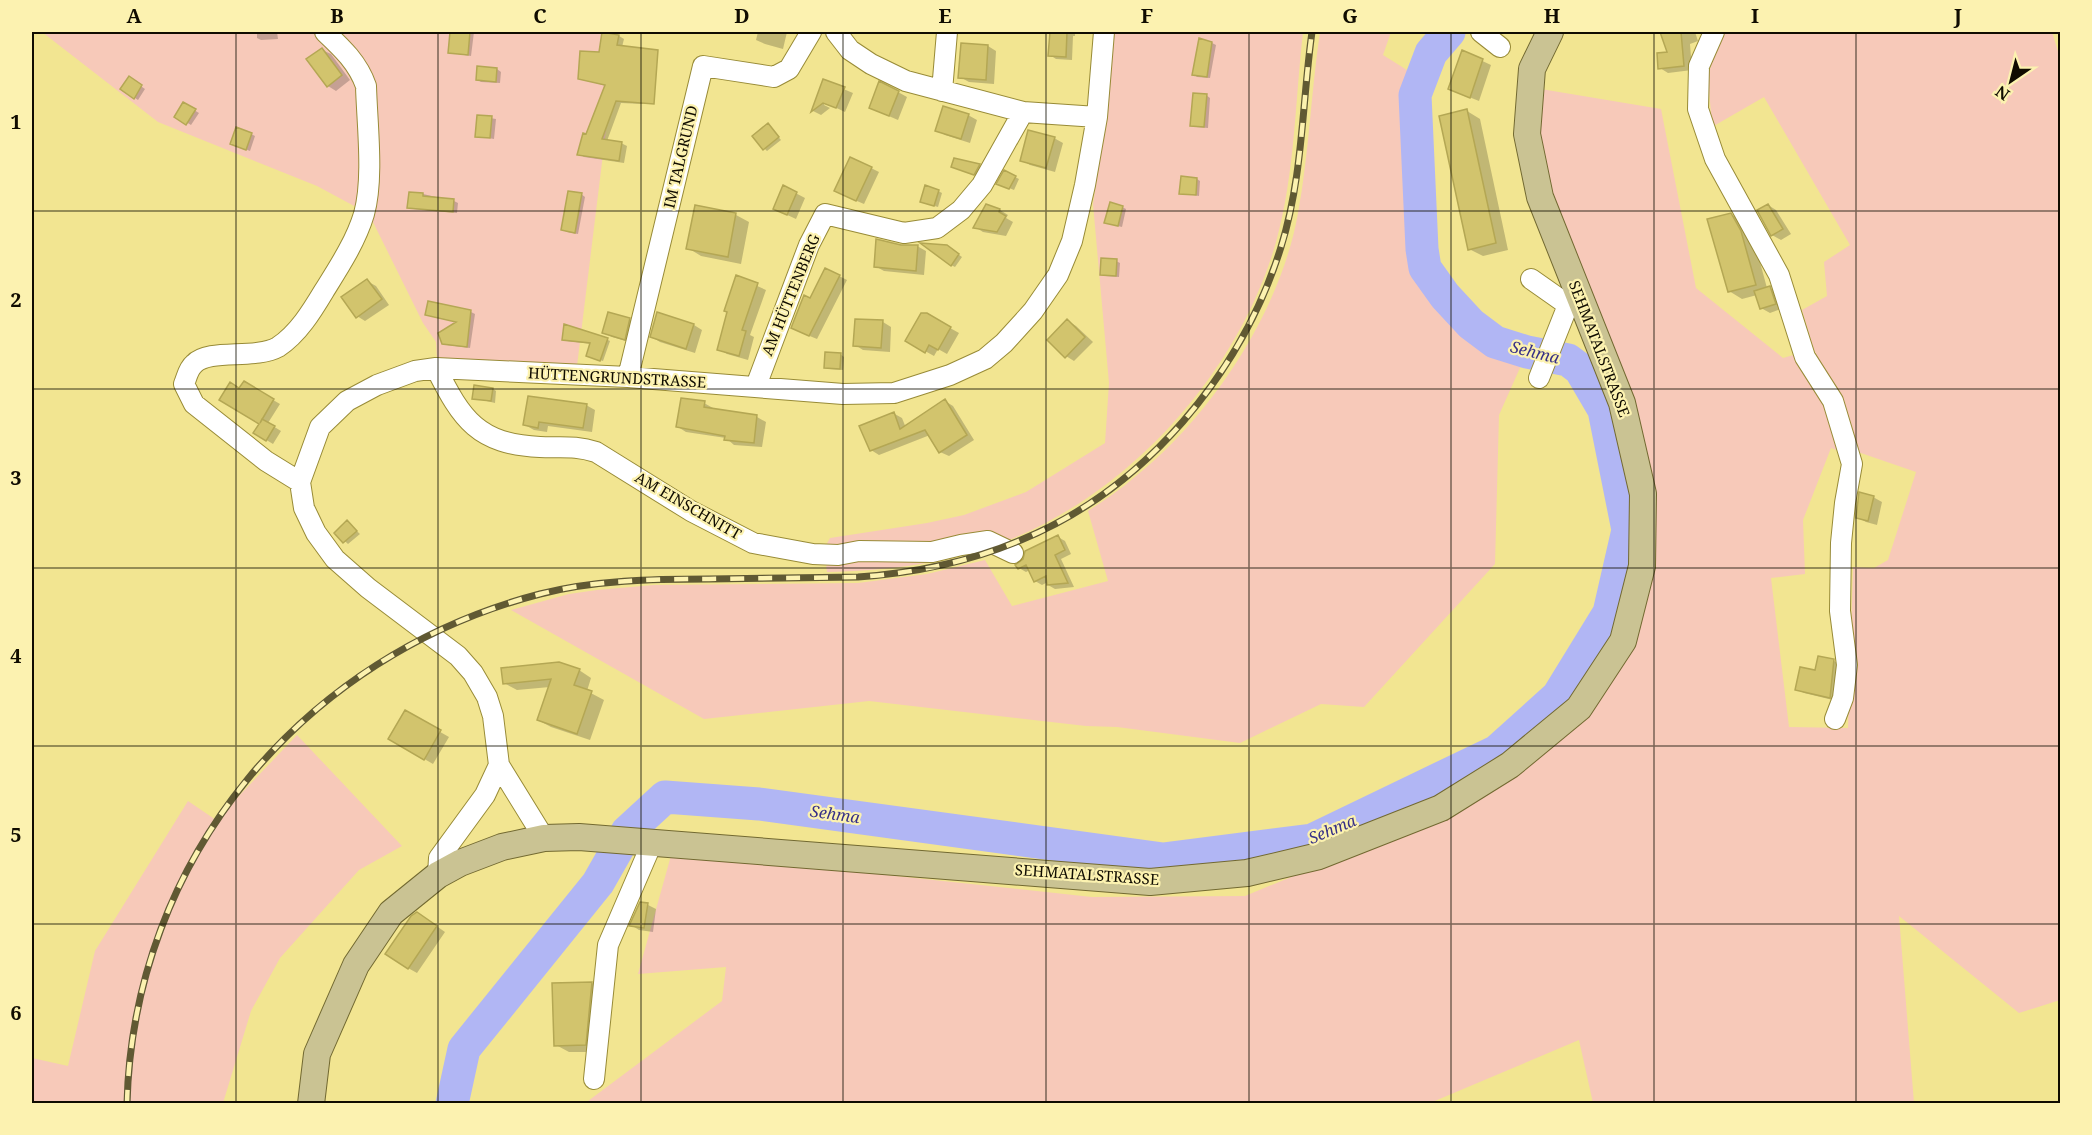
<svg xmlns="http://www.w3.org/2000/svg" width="2092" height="1135" font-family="'Noto Serif',serif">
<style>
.green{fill:#f7c9b9}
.shadow{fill:#0003}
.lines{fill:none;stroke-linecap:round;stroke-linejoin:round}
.river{stroke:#b1b6f4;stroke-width:33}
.building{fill:#d2c46d;stroke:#b4a754;stroke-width:1.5}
.minor-casing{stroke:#988b37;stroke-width:22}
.major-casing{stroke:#726931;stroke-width:28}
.minor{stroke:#fff;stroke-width:20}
.major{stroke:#cac393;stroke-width:26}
.rail-casing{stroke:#605933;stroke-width:7}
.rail{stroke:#fcf2b0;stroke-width:4.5;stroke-dasharray:14;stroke-linecap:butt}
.grid{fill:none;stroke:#100c00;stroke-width:1.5;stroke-opacity:0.55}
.labels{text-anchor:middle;stroke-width:4.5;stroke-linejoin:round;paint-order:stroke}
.street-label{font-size:15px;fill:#100c00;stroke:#fcf2b0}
.water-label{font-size:16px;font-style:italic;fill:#373087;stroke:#fcf2b0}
.neatline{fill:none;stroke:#100c00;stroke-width:2}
.grid-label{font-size:20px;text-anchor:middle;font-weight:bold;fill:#100c00}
</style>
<rect width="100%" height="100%" fill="#f2e591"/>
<!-- green -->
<path class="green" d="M 42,32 L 618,32 L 577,366 L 437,359 L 436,342 L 423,323 L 369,214 L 317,186 L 158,122 Z
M 1113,32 L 1303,32 C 1295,102 1295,174 1276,242 C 1238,375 1126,498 996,545 C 941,564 885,571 827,572 L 824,549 L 830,538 L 927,523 L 964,515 L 1026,492 L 1105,443 L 1109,383 L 1093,204 L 1105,123 Z
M 1320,32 L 1391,32 L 1383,55 L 1423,80 L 1422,249 L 1425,268 L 1445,296 L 1471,324 L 1495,342 L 1527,352 L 1499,415 L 1495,564 L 1364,707 L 1321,704 L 1240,743 L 1117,727 L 1086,726 L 869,701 L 704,719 L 511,610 L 569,594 L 597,590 L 654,585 L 858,583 L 927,574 L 985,560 L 1012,606 L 1108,581 L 1088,511 C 1105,500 1121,489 1136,476 C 1213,414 1281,310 1298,213 C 1309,153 1311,92 1320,32 Z
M 1723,32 L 2052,32 L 2060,58 L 2060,1000 L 2019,1013 L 1899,916 L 1914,1103 L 1593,1103 L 1579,1040 L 1430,1103 L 584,1104 L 722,1001 L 726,967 L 638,974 L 672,852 L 1092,897 L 1245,896 L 1463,806 L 1545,753 L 1585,710 L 1633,642 L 1653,500 L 1546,181 L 1536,130 L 1541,89 L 1661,109 L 1696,288 L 1783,358 L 1797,354 L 1828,407 L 1839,451 L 1831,448 L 1803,520 L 1805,574 L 1771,578 L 1789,727 L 1848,728 L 1853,567 L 1874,568 L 1888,560 L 1916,472 L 1858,452 L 1813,347 L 1802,310 L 1827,296 L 1824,262 L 1850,245 L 1764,97 L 1712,127 L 1708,76 L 1719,37 Z
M 297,735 L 402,846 L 359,870 L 280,958 L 251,1011 L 223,1103 L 32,1103 L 32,1058 L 68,1066 L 95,951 L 188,801 L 216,820 Z"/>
<!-- shadow -->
<path class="shadow" d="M 257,32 L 277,32 L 278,39 L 261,40 L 257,38 Z
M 453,32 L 474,32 L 471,56 L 451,53 Z
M 758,32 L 787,32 L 783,49 L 765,44 L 756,40 Z
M 1055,32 L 1075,32 L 1075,36 L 1073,36 L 1072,60 L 1056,59 L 1050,55 Z
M 1661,32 L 1695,32 L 1698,41 L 1690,44 L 1692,70 L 1668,73 L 1660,68 L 1669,53 Z
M 619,36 L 624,39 L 622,47 L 649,53 L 643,104 L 621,103 L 607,141 L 621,143 L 627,146 L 624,163 L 584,157 L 579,154 L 606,86 L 579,78 L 600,53 Z
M 1212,43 L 1216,45 L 1210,78 L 1197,77 L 1194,74 Z
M 988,46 L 996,51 L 994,84 L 969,82 L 960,77 Z
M 322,50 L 331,54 L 350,80 L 336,91 L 328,86 Z
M 1463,52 L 1491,65 L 1479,101 L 1449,89 Z
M 479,68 L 497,69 L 501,72 L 500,83 L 481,82 L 478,80 Z
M 129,78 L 145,89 L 138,100 L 122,89 Z
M 824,81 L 853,93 L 845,112 L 824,102 L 824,105 L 830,108 L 821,115 L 813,111 Z
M 898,92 L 907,97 L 898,120 L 870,108 Z
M 1206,95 L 1210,98 L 1208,128 L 1196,127 L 1192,125 Z
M 184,104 L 199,113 L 191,125 L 176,116 Z
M 1467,111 L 1480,119 L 1508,250 L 1483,256 L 1469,249 Z
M 968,115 L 977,120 L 970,143 L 945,135 L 937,130 Z
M 478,116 L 496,119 L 494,139 L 477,136 Z
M 768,125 L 781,140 L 767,151 L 764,148 Z
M 251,134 L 255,136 L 250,151 L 235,145 Z
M 1054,138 L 1063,143 L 1055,172 L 1030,165 L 1022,160 Z
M 955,160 L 979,165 L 983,167 L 978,176 L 957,168 Z
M 871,168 L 879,172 L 864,204 L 843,195 Z
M 1005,172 L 1019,179 L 1014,190 L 1002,185 Z
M 1197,179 L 1200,181 L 1199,196 L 1181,193 Z
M 784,187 L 805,198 L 796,219 L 783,213 Z
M 938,191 L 942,193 L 938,207 L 925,203 Z
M 423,194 L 454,201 L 458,203 L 457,213 L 413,209 L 409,207 Z
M 581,194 L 585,197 L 578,234 L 567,232 L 563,230 Z
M 1768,205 L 1776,210 L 1791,234 L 1781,240 L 1772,235 Z
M 696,207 L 736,215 L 749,222 L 741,264 L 701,256 L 688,248 Z
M 1122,207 L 1126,209 L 1122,227 L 1110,224 Z
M 1000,210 L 1008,215 L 1006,218 L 1013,222 L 1006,236 L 983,232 L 975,227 Z
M 1731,214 L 1744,222 L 1754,240 L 1767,288 L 1770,288 L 1778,293 L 1783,308 L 1770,313 L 1761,308 L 1757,295 L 1742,299 L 1729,291 Z
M 901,246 L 917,246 L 926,251 L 924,275 L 884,271 L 875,266 Z
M 951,249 L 962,257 L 955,267 L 951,265 Z
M 1116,261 L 1120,263 L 1119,277 L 1105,276 L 1101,274 Z
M 839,276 L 847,280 L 817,339 L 800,332 Z
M 737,277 L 766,290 L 750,335 L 754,337 L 748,360 L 727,354 L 719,349 Z
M 367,281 L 376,286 L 389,305 L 365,321 L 357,316 Z
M 471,312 L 475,314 L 470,348 L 447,345 L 443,343 Z
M 658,314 L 694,325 L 702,330 L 695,353 L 660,342 L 652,337 Z
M 927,315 L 959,333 L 947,354 L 938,349 L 934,356 L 907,341 Z
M 629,319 L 638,324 L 633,343 L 612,337 L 603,332 Z
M 1068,321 L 1076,326 L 1093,342 L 1074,361 L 1066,356 Z
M 883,322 L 891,327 L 890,352 L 863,350 L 855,345 Z
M 564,339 L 606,339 L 610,341 L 603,361 L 592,358 L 592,344 L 567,341 Z
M 840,354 L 844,357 L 843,370 L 829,369 L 825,367 Z
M 244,383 L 280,404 L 268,423 L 281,431 L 273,444 L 255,433 L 261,424 L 240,390 Z
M 493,389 L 496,391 L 495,403 L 474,398 Z
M 945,401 L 953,406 L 974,440 L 949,456 L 940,452 L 930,435 L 879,455 L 871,450 L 893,413 L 902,418 L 906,428 Z
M 704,403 L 713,408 L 712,410 L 757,417 L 766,422 L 762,447 L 734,445 L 726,438 L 686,432 L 678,427 Z
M 586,405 L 595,410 L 592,432 L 548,426 L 547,432 L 534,430 L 525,425 Z
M 1873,497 L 1882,502 L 1877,525 L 1866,522 L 1857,517 Z
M 347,522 L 360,534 L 348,544 L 336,533 Z
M 1058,537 L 1065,541 L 1071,554 L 1061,559 L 1074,587 L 1055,589 L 1048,585 L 1048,582 L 1042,585 L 1035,581 L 1030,570 L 1026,572 L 1019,568 L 1025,560 Z
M 1834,661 L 1841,665 L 1837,701 L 1804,693 L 1796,689 L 1816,672 Z
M 579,670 L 591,678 L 587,691 L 604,700 L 590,740 L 551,727 L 538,720 L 550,687 L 517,690 L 504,683 Z
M 405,712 L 449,737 L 433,764 L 390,739 Z
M 648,905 L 656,909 L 653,932 L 639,930 L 631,925 Z
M 425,918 L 445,932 L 417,973 L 408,968 Z
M 592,983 L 605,991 L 599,1052 L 569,1052 L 556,1045 Z"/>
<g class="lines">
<!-- river -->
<path class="river" d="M 452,1104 L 464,1049 L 598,883 L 627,832 L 665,797 L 759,804 L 1163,859 L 1312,840 L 1497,751 L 1558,696 L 1609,613 L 1628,530 L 1604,410 L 1580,369 L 1568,360 L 1527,352 L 1495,342 L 1471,324 L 1445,296 L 1425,268 L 1422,249 L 1415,95 L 1431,53 L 1449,32"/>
</g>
<!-- building -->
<path class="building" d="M 450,32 L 470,32 L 468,55 L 448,53 Z
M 602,32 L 619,35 L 617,45 L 658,50 L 654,104 L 616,101 L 602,139 L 622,142 L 619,161 L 577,155 L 583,133 L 586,134 L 605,85 L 578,79 L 580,51 L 599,52 Z
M 1050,32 L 1067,32 L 1066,57 L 1048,56 Z
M 1660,32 L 1681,32 L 1684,66 L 1658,69 L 1657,53 L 1667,52 Z
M 1199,38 L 1212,42 L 1207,77 L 1192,75 Z
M 961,43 L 988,45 L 986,80 L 958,78 Z
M 322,48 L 342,75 L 327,87 L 306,59 Z
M 1462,50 L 1483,59 L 1470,98 L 1448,89 Z
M 477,66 L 497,68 L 496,82 L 476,80 Z
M 129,76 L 142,85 L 134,99 L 120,89 Z
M 823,79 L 845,87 L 836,108 L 823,103 L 811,112 Z
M 879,81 L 899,91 L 889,116 L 869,108 Z
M 1193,93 L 1207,94 L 1204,127 L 1190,126 Z
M 183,102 L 196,109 L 186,125 L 174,117 Z
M 943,106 L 969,114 L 961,139 L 935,131 Z
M 1467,109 L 1496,243 L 1468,250 L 1439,116 Z
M 477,115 L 492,116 L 490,138 L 475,137 Z
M 768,123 L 779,137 L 763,150 L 752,136 Z
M 236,127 L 252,133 L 246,150 L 230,144 Z
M 1028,130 L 1055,137 L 1046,168 L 1020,161 Z
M 850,157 L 872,167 L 856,201 L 834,191 Z
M 954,158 L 980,164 L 974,175 L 951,167 Z
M 1004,170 L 1016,176 L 1009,189 L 996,184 Z
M 1181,176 L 1197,178 L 1196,195 L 1179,194 Z
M 783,185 L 797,192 L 787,215 L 773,209 Z
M 925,185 L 939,190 L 934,206 L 920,202 Z
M 568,191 L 582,193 L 575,233 L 561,230 Z
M 409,192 L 423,193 L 423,196 L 454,199 L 453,212 L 407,208 Z
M 1110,202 L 1123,206 L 1118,226 L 1104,223 Z
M 986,204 L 1000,209 L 999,212 L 1006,216 L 997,232 L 973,228 Z
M 1768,204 L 1783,229 L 1771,236 L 1757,210 Z
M 695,205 L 736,213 L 728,257 L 686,249 Z
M 1731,213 L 1741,231 L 1756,285 L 1728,292 L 1707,219 Z
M 876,239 L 901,245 L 918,245 L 916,271 L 874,267 Z
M 920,243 L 947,245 L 959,254 L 951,266 Z
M 1101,258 L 1117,259 L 1116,276 L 1100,275 Z
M 825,268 L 840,275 L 809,336 L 791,328 L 804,295 L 810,298 Z
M 736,275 L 758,283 L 742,330 L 746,331 L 739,356 L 717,350 L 727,312 L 724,311 Z
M 367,279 L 382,299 L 356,318 L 341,297 Z
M 1770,286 L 1776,304 L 1760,309 L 1754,291 Z
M 428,301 L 471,310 L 467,347 L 442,344 L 438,333 L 456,322 L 425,315 Z
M 608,312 L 630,318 L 625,340 L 602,333 Z
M 657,312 L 694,324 L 686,349 L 650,337 Z
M 921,313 L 927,313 L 951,327 L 938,350 L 929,345 L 925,353 L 905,341 Z
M 855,319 L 883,320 L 881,348 L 853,346 Z
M 1067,319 L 1085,337 L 1065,358 L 1047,340 Z
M 564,324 L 608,338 L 600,361 L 586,356 L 590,343 L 562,340 Z
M 825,352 L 841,353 L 840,369 L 824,368 Z
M 244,381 L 274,399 L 260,423 L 262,419 L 275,426 L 266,441 L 253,433 L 259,424 L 219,400 L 230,382 L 239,388 Z
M 474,385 L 493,388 L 491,401 L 472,399 Z
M 528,396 L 587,404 L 583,428 L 539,422 L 538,428 L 523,425 Z
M 681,398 L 705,401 L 704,407 L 757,415 L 754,443 L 724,440 L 725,436 L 676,427 Z
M 945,399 L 967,435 L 939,453 L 925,430 L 870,451 L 859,426 L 894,412 L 900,429 Z
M 1859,492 L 1874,496 L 1868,521 L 1856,518 Z
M 347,520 L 357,531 L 343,543 L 334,533 Z
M 1058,535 L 1065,550 L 1055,555 L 1068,583 L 1047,585 L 1046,576 L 1034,582 L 1026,565 L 1018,569 L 1015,565 L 1023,559 L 1025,551 Z
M 1818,656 L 1834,659 L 1830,698 L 1795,690 L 1800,667 L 1815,670 Z
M 559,662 L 580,669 L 574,685 L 592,691 L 577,734 L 537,720 L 551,679 L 503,684 L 501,668 Z
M 405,710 L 441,730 L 424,760 L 388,739 Z
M 640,902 L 648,903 L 644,928 L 629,926 Z
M 417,912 L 437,926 L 408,969 L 385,954 L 411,916 Z
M 592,982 L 586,1045 L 554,1046 L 552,983 Z"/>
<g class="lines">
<!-- minor casing -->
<g class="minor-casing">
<path id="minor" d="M 836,32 L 850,50 L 871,64 L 906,81 L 1023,112 L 1097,117
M 1481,32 L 1500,47
M 1714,32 L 1699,66 L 1698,109 L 1715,159 L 1779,275 L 1805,357 L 1833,401 L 1852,464 L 1845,503 L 1841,543 L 1840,611 L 1847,665 L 1843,698 L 1835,719
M 942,91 L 947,32
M 1531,279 L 1568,305 L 1580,301
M 436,368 C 462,420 478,444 540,447 C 561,448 575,445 596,452 L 691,511 L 753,543 L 813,554 L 838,555 L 859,551 L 932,552 L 961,545 L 988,541 L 1013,553
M 628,377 L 703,66 L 774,77 L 789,69 L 811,32
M 1539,378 L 1568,305
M 756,386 L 809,245 L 825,214 L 904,233 L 937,228 L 961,210 L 982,185 L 1023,112
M 300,482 L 266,461 L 194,404 L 184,384 C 187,377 188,369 194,364 C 209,348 255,360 278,347 C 298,334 312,311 324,291 C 339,267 356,241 364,214 C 374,178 367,124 366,86 C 358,63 342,48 325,32
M 544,838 L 499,765 L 493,716 L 487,697 L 473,673 L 458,656 L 368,588 L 335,559 L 316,533 L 304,508 L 300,482 L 320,427 L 347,401 L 377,385 L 415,371 L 436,368 L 628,377 L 843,394 L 894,393 L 950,375 L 985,359 L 1004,343 L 1033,311 L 1058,275 L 1072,241 L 1085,185 L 1097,117 L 1104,32
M 438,875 L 439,858 L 485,795 L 499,765
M 594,1079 L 608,945 L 652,843"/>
</g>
<!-- major casing -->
<g class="major-casing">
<path id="major" d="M 311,1104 L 317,1054 L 356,965 L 391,913 L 438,875 L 460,863 L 502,847 L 544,838 L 579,837 L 1150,882 L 1247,873 L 1319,856 L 1441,808 L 1510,765 L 1579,708 L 1623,641 L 1642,566 L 1643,494 L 1622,403 L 1540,197 L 1527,134 L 1532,69 L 1550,32"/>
</g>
<!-- minor -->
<use href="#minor" class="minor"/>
<!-- major -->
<use href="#major" class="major"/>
<!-- rail casing -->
<g class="rail-casing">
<path id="rail" d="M 127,1104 C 133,858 304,655 540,594 C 595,580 653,579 709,579 C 759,578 808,578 858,577 C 915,573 969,562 1021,540 C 1145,489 1242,373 1281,247 C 1303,177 1302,103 1312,32"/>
</g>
<!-- rail -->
<use href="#rail" class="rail"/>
</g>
<!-- grid -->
<path class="grid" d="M 236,32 L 236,1104M 438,32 L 438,1104M 641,32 L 641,1104M 843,32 L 843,1104M 1046,32 L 1046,1104M 1249,32 L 1249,1104M 1451,32 L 1451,1104M 1654,32 L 1654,1104M 1856,32 L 1856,1104M 32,211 L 2060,211M 32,389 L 2060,389M 32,568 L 2060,568M 32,746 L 2060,746M 32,924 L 2060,924"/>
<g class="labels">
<!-- street labels -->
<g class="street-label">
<text transform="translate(681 157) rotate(-77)" y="5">IM TALGRUND</text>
<text transform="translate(791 295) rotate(-68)" y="5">AM HÜTTENBERG</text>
<text transform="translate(1599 349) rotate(69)" y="5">SEHMATALSTRASSE</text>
<text transform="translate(617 378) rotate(3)" y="5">HÜTTENGRUNDSTRASSE</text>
<text transform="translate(688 506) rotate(30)" y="5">AM EINSCHNITT</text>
<text transform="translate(1087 875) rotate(4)" y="5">SEHMATALSTRASSE</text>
</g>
<!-- water labels -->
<g class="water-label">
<text transform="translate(1535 352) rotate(14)" y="6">Sehma</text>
<text transform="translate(835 814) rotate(8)" y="6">Sehma</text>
<text transform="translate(1332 829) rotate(-23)" y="6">Sehma</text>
</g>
</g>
<!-- border -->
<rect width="2092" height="1135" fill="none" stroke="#fcf2b0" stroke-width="66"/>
<!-- north arrow -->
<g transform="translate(2011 81) rotate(215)" stroke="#fcf2b0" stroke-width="4.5" paint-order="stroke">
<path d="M0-4.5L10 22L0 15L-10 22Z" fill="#100c00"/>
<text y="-9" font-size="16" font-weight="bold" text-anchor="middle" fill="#100c00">N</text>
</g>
<rect x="33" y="33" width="2026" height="1069" class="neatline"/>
<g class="grid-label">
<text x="134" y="23">A</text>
<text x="337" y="23">B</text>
<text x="540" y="23">C</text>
<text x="742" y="23">D</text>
<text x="945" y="23">E</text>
<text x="1147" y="23">F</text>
<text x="1350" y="23">G</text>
<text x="1552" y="23">H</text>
<text x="1755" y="23">I</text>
<text x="1958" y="23">J</text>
<text x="16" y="129">1</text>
<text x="16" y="307">2</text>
<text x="16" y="485">3</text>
<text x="16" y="663">4</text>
<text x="16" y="842">5</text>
<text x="16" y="1020">6</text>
</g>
</svg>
